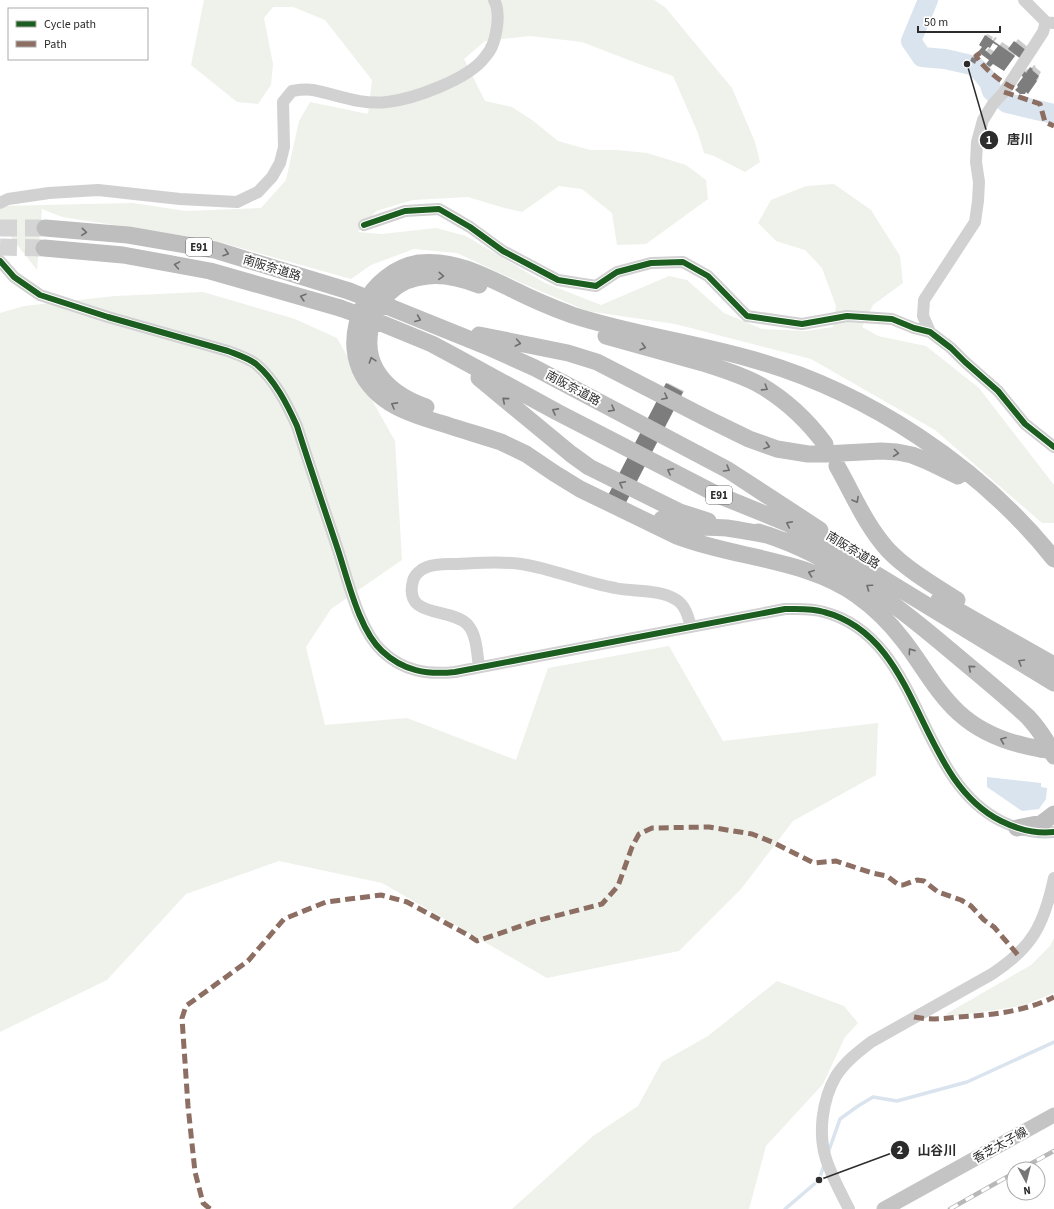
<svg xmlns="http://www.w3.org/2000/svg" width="1054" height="1209" font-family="'Source Sans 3','Noto Sans JP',sans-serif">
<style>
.green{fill:#eef2eb}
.water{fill:#d9e4ee}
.shadow{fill:#0003}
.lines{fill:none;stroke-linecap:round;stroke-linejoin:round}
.stream{stroke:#d9e4ee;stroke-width:3.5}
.river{stroke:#d9e4ee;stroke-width:20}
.building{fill:#7d7d7d;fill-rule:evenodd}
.highway-tunnel{stroke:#d5d5d5;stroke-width:17;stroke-dasharray:17 8;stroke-linecap:butt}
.minor{stroke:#d1d1d1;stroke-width:12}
.major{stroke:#c4c4c4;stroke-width:15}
.highway{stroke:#bebebe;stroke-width:17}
.rail-casing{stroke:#b8b8b8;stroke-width:4.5}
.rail{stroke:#fff;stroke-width:3;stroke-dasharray:9;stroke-linecap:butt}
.highway-bridge{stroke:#bebebe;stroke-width:17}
.quiet{stroke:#8d6e63;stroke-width:5;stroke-dasharray:10 5;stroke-linecap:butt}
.cycleway-casing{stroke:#fff;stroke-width:8}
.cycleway{stroke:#1b5e20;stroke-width:6}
.oneway{stroke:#6e6e6e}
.labels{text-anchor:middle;stroke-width:4;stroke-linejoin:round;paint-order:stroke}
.shield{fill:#fff;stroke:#6b6b6b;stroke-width:1}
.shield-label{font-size:11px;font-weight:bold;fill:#2c2c2c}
.street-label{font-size:12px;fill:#2c2c2c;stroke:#fff}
.leader{fill:none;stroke:#2c2c2c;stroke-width:1.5}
.callout-dot{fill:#2c2c2c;stroke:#fff;stroke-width:1.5}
.mark-label{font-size:12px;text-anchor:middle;font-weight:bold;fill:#fff}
.callout-label{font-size:13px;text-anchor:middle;font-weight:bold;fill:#2c2c2c;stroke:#fff;stroke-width:4;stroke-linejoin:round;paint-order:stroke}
</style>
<rect width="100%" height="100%" fill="#fff"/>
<!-- green -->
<path class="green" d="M 204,0 L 654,0 L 665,7 L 732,88 L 755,142 L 760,162 L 745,172 L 714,156 L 704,153 L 698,133 L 673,76 L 639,64 L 582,42 L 530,36 L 485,41 L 464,59 L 485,101 L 512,107 L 532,120 L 558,141 L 590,150 L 617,150 L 647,153 L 686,165 L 706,180 L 708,199 L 646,244 L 617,245 L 612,213 L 582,189 L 559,186 L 522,212 L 501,207 L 468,197 L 413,200 L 376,211 L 358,232 L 382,234 L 436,228 L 466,236 L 545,283 L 601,305 L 669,276 L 687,280 L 724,313 L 762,329 L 806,331 L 833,327 L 836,306 L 822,268 L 805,250 L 776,241 L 758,223 L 771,200 L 806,186 L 834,184 L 871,210 L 900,256 L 903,283 L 873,305 L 862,327 L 878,336 L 926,346 L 979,388 L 1054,485 L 1054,523 L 1042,523 L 935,430 L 811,359 L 675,324 L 587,311 L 517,281 L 457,253 L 414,249 L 371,265 L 351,279 L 212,240 L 62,217 L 42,209 L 37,270 L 0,223 L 0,206 L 133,203 L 186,211 L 261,208 L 286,180 L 299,121 L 310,102 L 368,114 L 372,80 L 325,20 L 293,7 L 273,7 L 264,18 L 273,64 L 271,85 L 258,104 L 237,102 L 191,65 Z
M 203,292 L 295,319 L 337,338 L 395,441 L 402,560 L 331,609 L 306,647 L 325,725 L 407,718 L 516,760 L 548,668 L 669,646 L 723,741 L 878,723 L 876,775 L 793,821 L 741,889 L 679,951 L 547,978 L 382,883 L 279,861 L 186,894 L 107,980 L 0,1032 L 0,313 L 24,306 L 115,296 Z
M 1054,938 L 1054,993 L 1022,1006 L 954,1016 L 946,1014 L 1031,965 L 1050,946 Z
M 777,981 L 844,1006 L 858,1023 L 845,1037 L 823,1084 L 766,1146 L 749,1209 L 512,1209 L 593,1136 L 638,1106 L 662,1062 L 708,1036 Z"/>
<!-- water -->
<path class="water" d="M 987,777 L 1041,783 L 1041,787 L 1047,788 L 1046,799 L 1039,809 L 1022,811 L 987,787 Z"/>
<!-- shadow -->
<path class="shadow" d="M 987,34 L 993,37 L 991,42 L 995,37 L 997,38 L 990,47 L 988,45 L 984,53 L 989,48 L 995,52 L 1002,42 L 1011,48 L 1018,39 L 1029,48 L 1021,58 L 1016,54 L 1004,70 L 993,63 L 990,65 L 988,63 L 990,60 L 980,51 L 983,47 L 980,45 Z
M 1034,65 L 1036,66 L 1035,67 L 1041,72 L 1038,77 L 1039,78 L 1031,89 L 1026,91 L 1024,72 L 1027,69 L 1030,70 Z
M 668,383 L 684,391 L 621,512 L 667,384 Z"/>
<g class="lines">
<!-- stream -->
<path class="stream" d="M 828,1153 L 840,1119 L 858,1106 L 873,1097 L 897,1101 L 967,1082 L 1054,1042
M 785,1209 L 819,1180 L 824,1165"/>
<!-- river -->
<path class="river" d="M 928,0 L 911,41 L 922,57 L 945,59 L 967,64 L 974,66 L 980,71 L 989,82 L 992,91 L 1007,103 L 1054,114"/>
</g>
<!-- building -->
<path class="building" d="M 985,35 L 1015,56 L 1004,71 L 993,64 L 990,67 L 986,64 L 989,60 L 978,52 L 982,47 L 979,45 ZM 993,43 L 998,46 L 991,55 L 985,50 L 988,47 L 990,48 Z
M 1014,41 L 1027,51 L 1021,59 L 1008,49 Z
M 972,57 L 977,59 L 975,64 L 970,61 Z
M 1030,67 L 1033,69 L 1032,70 L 1039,76 L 1036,80 L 1037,81 L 1028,94 L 1026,92 L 1025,94 L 1020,94 L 1015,90 L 1018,87 L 1017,85 L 1023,77 L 1021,75 L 1024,71 L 1026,73 Z
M 666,383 L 683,392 L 620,514 L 603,505 Z"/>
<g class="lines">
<!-- highway-tunnel -->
<path class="highway-tunnel" d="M 0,228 L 45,228
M 0,247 L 44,248"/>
<!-- minor -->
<path class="minor" d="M 1024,0 L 1046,22 L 1053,23
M 0,203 L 8,199 L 49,193 L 98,190 L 180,199 L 237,202 L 258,192 L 272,177 L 280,163 L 284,147 L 283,102 L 292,91 C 298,90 306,89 313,90 C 338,95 360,105 387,102 C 414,99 469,79 485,57 C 493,48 495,39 497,27 C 498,19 498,7 494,0
M 364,225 L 405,211 L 439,209 L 470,227 L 503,251 L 558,280 L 596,286 L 617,272 L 651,263 L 683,262 L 708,276 L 747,316 L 802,324 L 847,316 L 892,319 L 914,328 L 930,332 L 951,348 L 965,362 L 998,391 L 1025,424 L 1054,447
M 0,261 L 14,277 L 40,295 L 108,317 L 228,351 C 238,355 248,358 256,364 C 275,380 287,404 297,426 C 310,467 324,508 338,550 C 348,580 359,630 382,651 C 403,671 427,675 455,672 L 785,609 C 798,609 812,608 824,612 C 923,638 915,778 1001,821 C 1017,829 1036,834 1054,832
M 930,332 L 923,316 L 924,300 L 975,222 L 978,201 L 979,182 L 976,162 L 977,142 L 983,120 L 993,104 L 1004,92 L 1034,46 L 1043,32 L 1046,22
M 479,667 C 477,654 477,634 467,624 C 450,607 403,619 413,581 C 414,575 421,569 427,567 C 436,563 448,564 457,564 C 478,563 500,561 521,564 C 553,569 583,582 615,588 C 634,592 657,589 675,599 C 685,604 688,616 691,627
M 849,1209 C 841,1193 832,1177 826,1159 C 818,1133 822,1100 836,1076 C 845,1062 858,1052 871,1042 L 992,974 C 1032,948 1044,925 1054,878"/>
<!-- major -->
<path class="major" d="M 884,1209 L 1054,1115"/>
<!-- highway -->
<path class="highway" d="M 45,228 L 128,235 L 215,250 L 349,291
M 44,248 L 123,255 L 210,271 L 340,308
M 382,304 L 486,346 L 535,368 L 728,470 L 820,530
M 376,321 L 432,344 L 458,358 L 557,412 L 718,495 L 787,523 L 846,556 L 1054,683
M 479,335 L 568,353 L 597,362 L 706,418 L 749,439 L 777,449 L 808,454 L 824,454 L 881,451 L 897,452 L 912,455 L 927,461 L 958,476
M 606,336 C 638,345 671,354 703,363 C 722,369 742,375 760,385 C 786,400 807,420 825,444
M 479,378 L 571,454 L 589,467 L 680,512 L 708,521
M 426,407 C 406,400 387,389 376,370 C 362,346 370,310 390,292 C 400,282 415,277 428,276 C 446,274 463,279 479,285
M 837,466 C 853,494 866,526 888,550 C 906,569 935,586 957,600
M 662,519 C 684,528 705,527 727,528 C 741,530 755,533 768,535
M 758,532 C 832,554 893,602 951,651 C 977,673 1003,694 1028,717 C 1039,729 1047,741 1054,756
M 939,600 L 1054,665
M 1041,749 C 1010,744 982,734 959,713 C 936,692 922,664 903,640 C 890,623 875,608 858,596 C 808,559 733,558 677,536 L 580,489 L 554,473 L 526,454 L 501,442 C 483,436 465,431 447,425 C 413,415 376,405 360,369 C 351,347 354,326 364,305 C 374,284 395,267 419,263 C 454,259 485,276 516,291 C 534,300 553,308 572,315 C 630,334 692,342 751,359 C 866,391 980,466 1054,559
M 1017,828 L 1042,823 L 1054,814"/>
<!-- rail casing -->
<g class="rail-casing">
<path id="rail" d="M 1021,1169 L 1054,1151
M 950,1209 L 1014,1173"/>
</g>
<!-- rail -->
<use href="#rail" class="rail"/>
<!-- highway-bridge -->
<path class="highway-bridge" d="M 349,291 L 382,304
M 340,308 L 376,321
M 1041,749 L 1054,751"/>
<!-- quiet -->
<path class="quiet" d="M 980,53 L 976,56 C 984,69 1003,84 1016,89
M 1004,92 L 1040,104 L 1045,122 L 1054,126
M 914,1017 C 929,1020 943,1019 958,1017 C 990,1015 1024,1012 1054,997
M 210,1209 L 203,1203 L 195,1172 L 188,1106 L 182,1018 L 186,1006 L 248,961 L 284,919 L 326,902 L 381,895 L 407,902 L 468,935 L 477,941 L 536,921 L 602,904 L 618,886 L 632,847 L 639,834 L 652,828 L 709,827 L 752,834 L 772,842 L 814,863 L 836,861 L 872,873 L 887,876 L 899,885 L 903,885 L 917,880 L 924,881 L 938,892 L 961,900 L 971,906 L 984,920 L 994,927 L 1018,955"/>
<!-- cycleway casing -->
<g class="cycleway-casing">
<path id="cycleway" d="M 364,225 L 405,211 L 439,209 L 470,227 L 503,251 L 558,280 L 596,286 L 617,272 L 651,263 L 683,262 L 708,276 L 747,316 L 802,324 L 847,316 L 892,319 L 914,328 L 930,332 L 951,348 L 965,362 L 998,391 L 1025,424 L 1054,447
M 0,261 L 14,277 L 40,295 L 108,317 L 228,351 C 238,355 248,358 256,364 C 275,380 287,404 297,426 C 310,467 324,508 338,550 C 348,580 359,630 382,651 C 403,671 427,675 455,672 L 785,609 C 798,609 812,608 824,612 C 923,638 915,778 1001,821 C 1017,829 1036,834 1054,832"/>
</g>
<!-- cycleway -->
<use href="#cycleway" class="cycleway"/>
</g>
<!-- one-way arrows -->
<defs><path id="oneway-chevron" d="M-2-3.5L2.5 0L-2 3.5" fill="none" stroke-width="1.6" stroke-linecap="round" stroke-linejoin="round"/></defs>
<g class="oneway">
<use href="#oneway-chevron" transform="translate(84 232) rotate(5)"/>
<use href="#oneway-chevron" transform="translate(226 253) rotate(17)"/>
<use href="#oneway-chevron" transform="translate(177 265) rotate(-170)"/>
<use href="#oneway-chevron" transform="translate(441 276) rotate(4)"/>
<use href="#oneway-chevron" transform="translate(303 297) rotate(-164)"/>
<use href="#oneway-chevron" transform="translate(418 319) rotate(23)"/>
<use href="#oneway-chevron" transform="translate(518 343) rotate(11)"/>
<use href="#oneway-chevron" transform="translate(643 347) rotate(16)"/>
<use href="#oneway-chevron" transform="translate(372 360) rotate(-108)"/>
<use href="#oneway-chevron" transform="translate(765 388) rotate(32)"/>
<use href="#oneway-chevron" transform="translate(665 397) rotate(27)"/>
<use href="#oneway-chevron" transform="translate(505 400) rotate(-140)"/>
<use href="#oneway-chevron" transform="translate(394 405) rotate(-151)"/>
<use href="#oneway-chevron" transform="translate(612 409) rotate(28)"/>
<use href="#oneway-chevron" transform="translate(555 411) rotate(-152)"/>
<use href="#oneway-chevron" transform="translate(767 446) rotate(18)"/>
<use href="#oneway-chevron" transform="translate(896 453) rotate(7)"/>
<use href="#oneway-chevron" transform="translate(727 469) rotate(30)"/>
<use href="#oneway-chevron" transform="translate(670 471) rotate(-153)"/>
<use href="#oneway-chevron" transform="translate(622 484) rotate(-153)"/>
<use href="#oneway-chevron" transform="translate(856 500) rotate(61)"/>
<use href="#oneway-chevron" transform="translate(789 524) rotate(-154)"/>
<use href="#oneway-chevron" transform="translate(811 573) rotate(-160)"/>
<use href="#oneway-chevron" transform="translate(869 587) rotate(-145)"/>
<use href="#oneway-chevron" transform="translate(911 651) rotate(-125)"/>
<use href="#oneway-chevron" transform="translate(1021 662) rotate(-149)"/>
<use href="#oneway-chevron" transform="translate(971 668) rotate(-140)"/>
<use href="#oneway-chevron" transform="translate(1003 740) rotate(-159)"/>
</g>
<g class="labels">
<!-- shield labels -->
<g class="shield">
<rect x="186" y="238" width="26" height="18" rx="3"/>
<rect x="706" y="486" width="26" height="18" rx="3"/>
</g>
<g class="shield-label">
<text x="199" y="251">E91</text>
<text x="719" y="499">E91</text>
</g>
<!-- street labels -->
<g class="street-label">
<text transform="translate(272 268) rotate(17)" y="4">南阪奈道路</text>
<text transform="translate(573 388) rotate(28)" y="4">南阪奈道路</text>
<text transform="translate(853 550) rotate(31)" y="4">南阪奈道路</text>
<text transform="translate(1000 1145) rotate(-29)" y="4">香芝太子線</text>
</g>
</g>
<!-- callouts -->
<path class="leader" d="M967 64L989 140M819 1180L900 1150"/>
<g class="callout-dot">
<circle cx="967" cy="64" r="4"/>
<circle cx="819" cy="1180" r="4"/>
<circle cx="989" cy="140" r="10"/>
<circle cx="900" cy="1150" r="10"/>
</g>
<g class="mark-label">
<text x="989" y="144">1</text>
<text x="900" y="1154">2</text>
</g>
<g class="callout-label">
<text x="1020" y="144">唐川</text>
<text x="937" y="1155">山谷川</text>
</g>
<!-- legend -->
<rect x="8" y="8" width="140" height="52" fill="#ffffff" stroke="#ababab"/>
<rect x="16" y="21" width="20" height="6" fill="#1b5e20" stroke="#ababab"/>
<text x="44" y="28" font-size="12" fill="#2c2c2c">Cycle path</text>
<rect x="16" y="41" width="20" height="6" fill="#8d6e63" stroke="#ababab"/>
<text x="44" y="48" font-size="12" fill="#2c2c2c">Path</text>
<!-- north arrow -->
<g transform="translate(1026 1181) rotate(173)"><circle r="19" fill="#ffffff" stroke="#ababab"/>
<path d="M0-3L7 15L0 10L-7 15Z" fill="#767676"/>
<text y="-6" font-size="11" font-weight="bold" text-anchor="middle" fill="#2c2c2c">N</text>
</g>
<!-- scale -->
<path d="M918 26v6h82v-6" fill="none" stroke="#2c2c2c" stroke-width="2"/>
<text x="924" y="26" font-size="12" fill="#2c2c2c" stroke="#ffffff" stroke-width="3" paint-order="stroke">50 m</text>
</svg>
